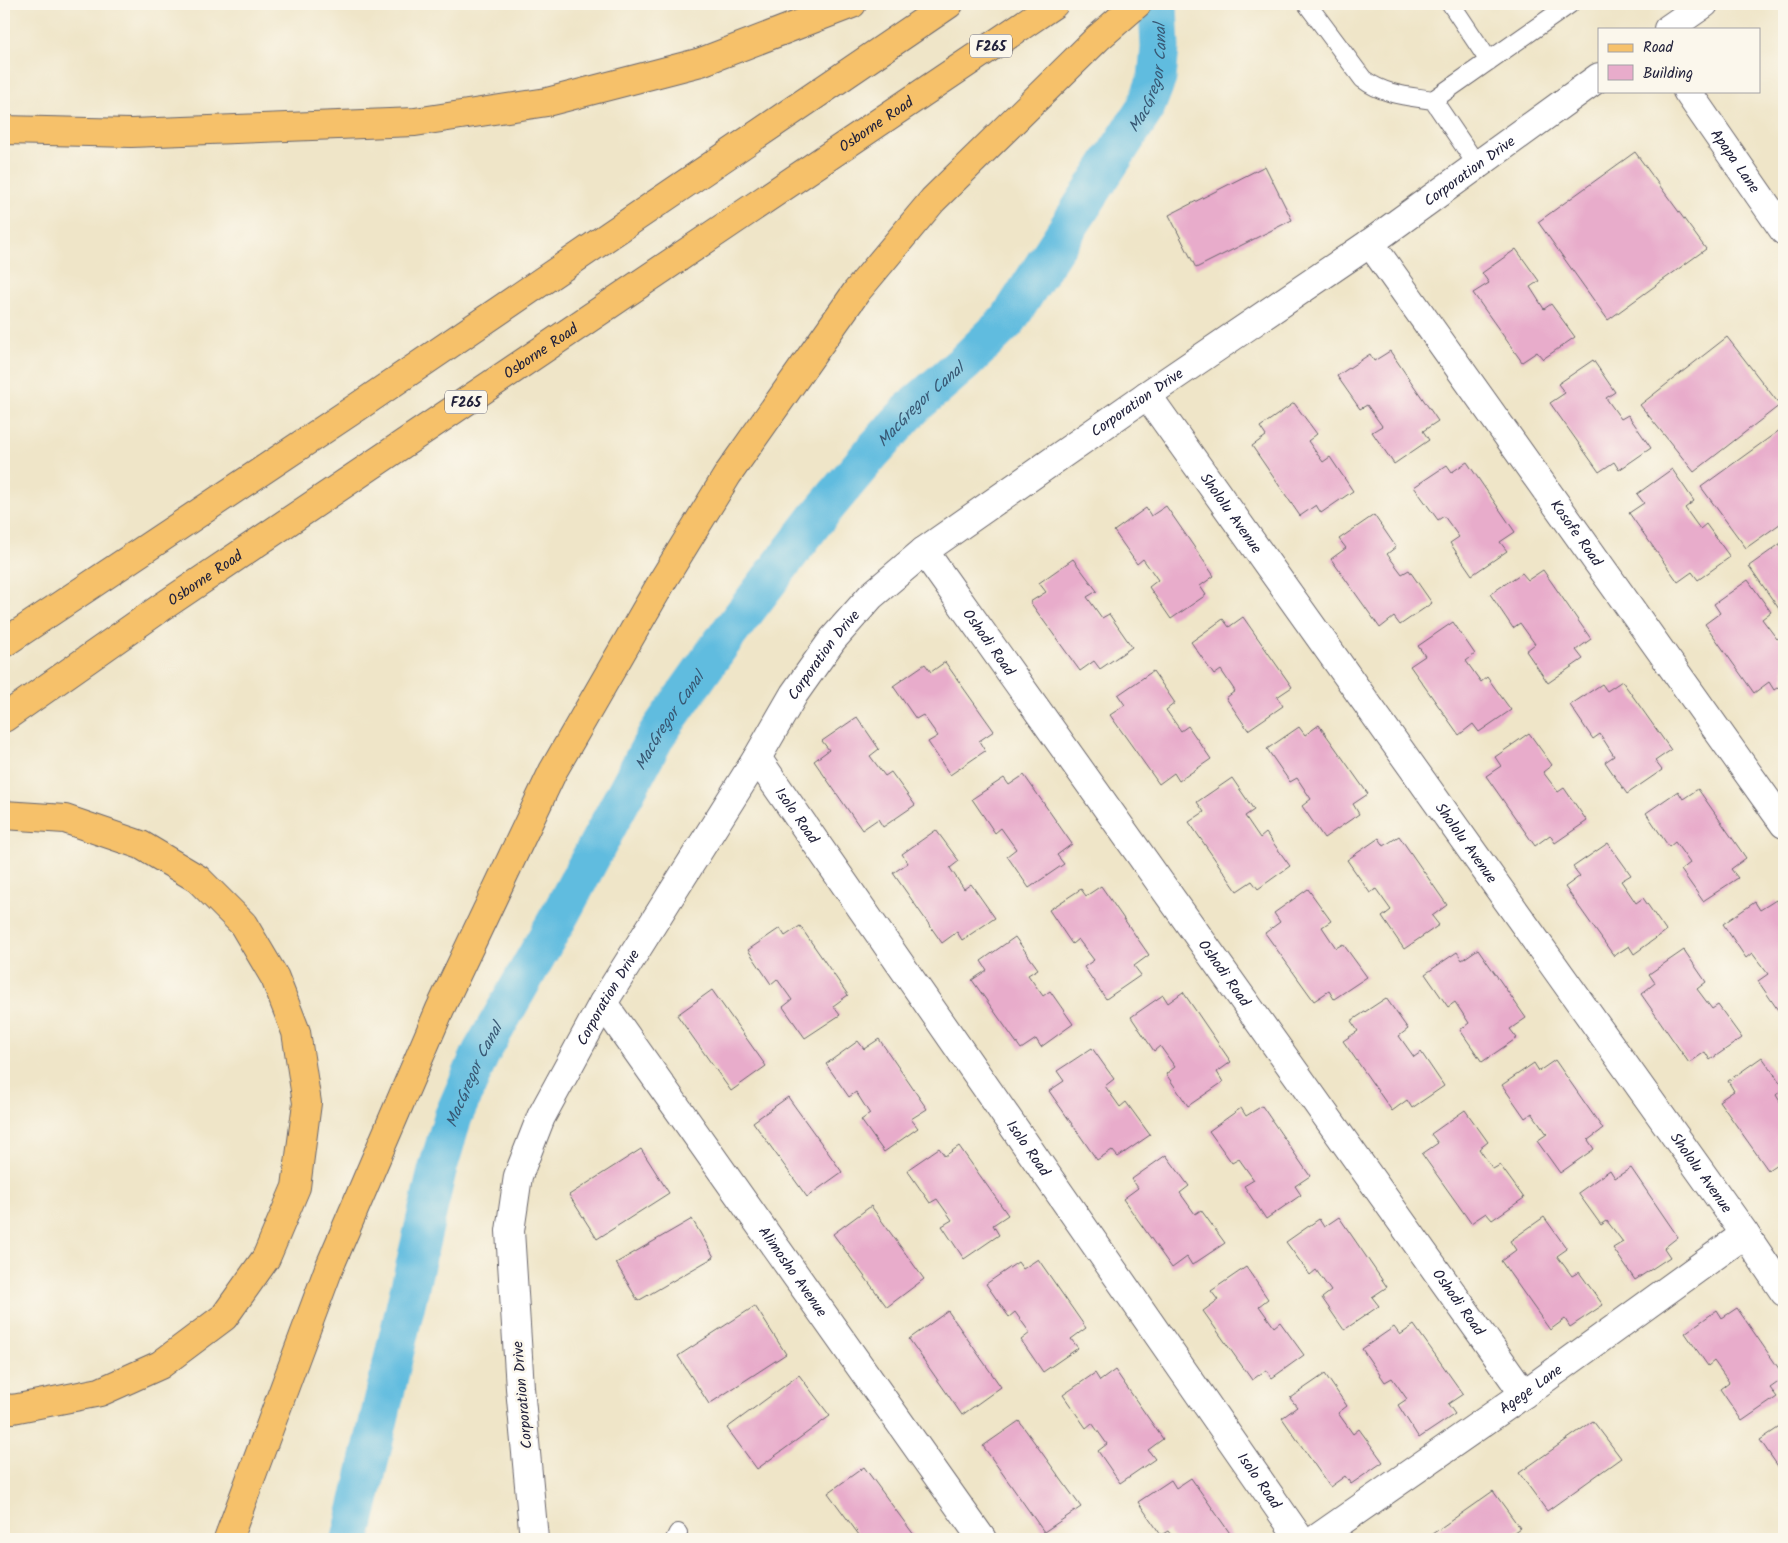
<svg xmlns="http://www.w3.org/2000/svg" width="1788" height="1543" font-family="Kalam,sans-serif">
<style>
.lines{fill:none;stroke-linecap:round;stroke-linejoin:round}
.canal{stroke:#61bcdf;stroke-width:39}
.building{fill:#e8accb}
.lane-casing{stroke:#6a666c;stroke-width:20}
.street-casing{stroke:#6a666c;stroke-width:30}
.primary-casing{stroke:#6a666c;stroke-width:30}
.highway-casing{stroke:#6a666c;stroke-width:30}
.lane{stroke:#fff;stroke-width:18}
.street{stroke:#fff;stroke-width:28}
.primary{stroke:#f6c16b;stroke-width:28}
.highway{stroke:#f6c16b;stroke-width:28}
.labels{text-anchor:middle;stroke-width:5;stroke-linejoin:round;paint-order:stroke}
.shield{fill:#fbf7ec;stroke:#636270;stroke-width:1}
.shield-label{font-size:14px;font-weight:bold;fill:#22223b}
.street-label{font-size:15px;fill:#22223b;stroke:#fbf7ec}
.water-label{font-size:16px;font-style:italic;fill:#385874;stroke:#fbf7ec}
</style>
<rect width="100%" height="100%" fill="#fbf7ec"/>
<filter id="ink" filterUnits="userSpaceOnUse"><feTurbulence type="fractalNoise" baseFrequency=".02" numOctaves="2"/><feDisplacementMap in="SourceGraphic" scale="10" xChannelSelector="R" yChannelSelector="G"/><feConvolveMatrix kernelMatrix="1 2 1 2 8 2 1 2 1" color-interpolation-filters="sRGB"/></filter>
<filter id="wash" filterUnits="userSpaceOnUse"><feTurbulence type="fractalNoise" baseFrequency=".0096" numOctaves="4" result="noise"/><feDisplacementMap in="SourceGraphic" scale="20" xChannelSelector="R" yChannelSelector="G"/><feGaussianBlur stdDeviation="1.12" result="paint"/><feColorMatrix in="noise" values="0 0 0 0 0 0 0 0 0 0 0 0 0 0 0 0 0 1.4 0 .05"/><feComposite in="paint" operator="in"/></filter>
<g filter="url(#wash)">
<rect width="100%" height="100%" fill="#efe5c8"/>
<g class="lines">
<!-- canal -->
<path class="canal" id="s1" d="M 351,1539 L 437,1171 L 453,1117 L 481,1053 L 561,913 L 657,734 L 722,642 L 816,519 L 873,451 L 914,406 L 964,363 L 1008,320 L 1145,109 L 1157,78 L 1160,48 L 1158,4"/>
</g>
<g id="blocks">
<!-- building -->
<path class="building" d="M 1635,152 L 1706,249 L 1608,320 L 1538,222 Z
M 1265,166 L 1292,220 L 1196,268 L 1169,215 Z
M 1516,249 L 1539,281 L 1530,287 L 1544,309 L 1551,304 L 1575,337 L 1543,359 L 1537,352 L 1522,362 L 1473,293 L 1489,283 L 1482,273 Z
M 1727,337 L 1780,405 L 1694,472 L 1640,405 Z
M 1390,351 L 1438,421 L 1423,431 L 1429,440 L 1394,464 L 1372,432 L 1382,426 L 1367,405 L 1360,409 L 1337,376 L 1370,354 L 1374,361 Z
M 1593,360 L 1615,392 L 1606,398 L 1621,419 L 1628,415 L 1651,448 L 1619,470 L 1614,462 L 1599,472 L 1550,403 L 1565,393 L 1558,384 Z
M 1294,403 L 1317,434 L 1308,441 L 1323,462 L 1330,457 L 1353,491 L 1321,513 L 1316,505 L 1300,516 L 1252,446 L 1266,436 L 1260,427 Z
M 1784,427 L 1784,521 L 1746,548 L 1701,487 Z
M 1467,462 L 1515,532 L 1500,542 L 1507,551 L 1472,575 L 1450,543 L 1459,537 L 1444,516 L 1438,520 L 1414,487 L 1447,465 L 1452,472 Z
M 1672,469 L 1694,501 L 1685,508 L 1700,529 L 1706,524 L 1730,557 L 1698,580 L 1692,572 L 1678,582 L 1629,513 L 1644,503 L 1637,494 Z
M 1166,506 L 1214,576 L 1200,586 L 1206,595 L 1171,619 L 1149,587 L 1158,580 L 1143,559 L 1137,564 L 1114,531 L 1146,508 L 1151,516 Z
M 1374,515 L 1396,547 L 1387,554 L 1402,574 L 1409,570 L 1432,603 L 1400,625 L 1394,617 L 1380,628 L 1331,559 L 1346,548 L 1339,539 Z
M 1784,541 L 1784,616 L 1749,566 Z
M 1073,559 L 1097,591 L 1087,597 L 1102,618 L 1109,614 L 1132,647 L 1100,669 L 1094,661 L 1080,671 L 1030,602 L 1046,592 L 1039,583 Z
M 1543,570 L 1591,639 L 1576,650 L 1583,659 L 1548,683 L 1526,651 L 1535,644 L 1520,623 L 1513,628 L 1490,594 L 1522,573 L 1528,580 Z
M 1748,580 L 1771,612 L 1762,619 L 1777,639 L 1783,635 L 1784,636 L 1784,683 L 1774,690 L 1769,682 L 1754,693 L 1705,624 L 1720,613 L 1714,604 Z
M 1243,617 L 1292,687 L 1277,697 L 1283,706 L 1248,730 L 1226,698 L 1235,691 L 1221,670 L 1214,675 L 1191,642 L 1223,619 L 1229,627 Z
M 1453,622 L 1475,654 L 1466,661 L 1481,682 L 1487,677 L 1511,710 L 1479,732 L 1473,724 L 1459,735 L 1410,666 L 1425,656 L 1418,646 Z
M 945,662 L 994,731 L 979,741 L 985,751 L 950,775 L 928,742 L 938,736 L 923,715 L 916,719 L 893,686 L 925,664 L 931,672 Z
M 1153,671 L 1175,703 L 1166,710 L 1181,731 L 1188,726 L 1211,759 L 1179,781 L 1174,773 L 1159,784 L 1110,715 L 1125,705 L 1118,695 Z
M 1622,681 L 1671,750 L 1655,761 L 1662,770 L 1627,794 L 1605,762 L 1614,756 L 1600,734 L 1593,739 L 1570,705 L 1602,684 L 1607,691 Z
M 857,717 L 879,749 L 870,756 L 885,776 L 891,772 L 915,805 L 883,827 L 878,819 L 862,830 L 814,761 L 829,750 L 822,741 Z
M 1319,725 L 1368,794 L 1353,804 L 1359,814 L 1324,838 L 1302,806 L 1311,799 L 1297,778 L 1290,782 L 1267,749 L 1299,727 L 1305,735 Z
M 1529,733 L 1552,765 L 1543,772 L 1558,792 L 1564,788 L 1587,821 L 1555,843 L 1550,835 L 1535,846 L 1486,776 L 1501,766 L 1495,757 Z
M 1024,775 L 1072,844 L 1057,855 L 1064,864 L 1029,888 L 1007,856 L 1016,849 L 1001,828 L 995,833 L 972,799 L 1004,778 L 1009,785 Z
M 1232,778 L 1254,810 L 1245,816 L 1260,838 L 1266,833 L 1290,866 L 1258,889 L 1252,881 L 1237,891 L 1189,822 L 1204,812 L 1197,802 Z
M 1698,789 L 1746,858 L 1731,869 L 1738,878 L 1703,901 L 1681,870 L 1690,863 L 1675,842 L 1669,847 L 1646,813 L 1678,791 L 1683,799 Z
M 936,830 L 959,861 L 950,868 L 964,889 L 971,884 L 995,918 L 962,940 L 957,932 L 942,943 L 893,873 L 908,863 L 902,854 Z
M 1399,836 L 1447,905 L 1432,916 L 1439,925 L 1404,949 L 1382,917 L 1391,910 L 1376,889 L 1370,893 L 1347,860 L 1379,838 L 1384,846 Z
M 1608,843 L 1631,875 L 1621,881 L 1636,903 L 1643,898 L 1666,931 L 1634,954 L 1629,946 L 1614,956 L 1565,887 L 1580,876 L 1573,867 Z
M 1101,886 L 1149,955 L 1134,966 L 1141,975 L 1106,999 L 1084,967 L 1094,960 L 1078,939 L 1072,944 L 1049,910 L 1081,889 L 1086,896 Z
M 1308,889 L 1331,921 L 1322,927 L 1336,948 L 1343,944 L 1367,977 L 1334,999 L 1329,991 L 1314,1001 L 1265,933 L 1280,922 L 1274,913 Z
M 1776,900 L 1784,913 L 1784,1010 L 1780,1013 L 1758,981 L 1768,974 L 1752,953 L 1746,958 L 1723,924 L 1755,902 L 1760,910 Z
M 800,926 L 848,995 L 833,1006 L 840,1015 L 805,1038 L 783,1007 L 792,1000 L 777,979 L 771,984 L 748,950 L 780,928 L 785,936 Z
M 1015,937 L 1038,969 L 1028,975 L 1043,996 L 1050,991 L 1073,1024 L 1041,1047 L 1036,1039 L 1021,1049 L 972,980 L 987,970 L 981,961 Z
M 1478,949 L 1526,1018 L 1510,1029 L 1517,1038 L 1482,1062 L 1460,1030 L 1469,1023 L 1455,1002 L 1448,1007 L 1425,974 L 1457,952 L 1462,960 Z
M 1684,950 L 1706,982 L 1697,989 L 1712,1009 L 1718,1005 L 1742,1038 L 1710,1060 L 1705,1052 L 1689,1063 L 1641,994 L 1655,983 L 1649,974 Z
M 712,990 L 766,1066 L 731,1091 L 677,1015 Z
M 1183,992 L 1231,1062 L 1217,1072 L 1223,1082 L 1188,1106 L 1166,1074 L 1175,1067 L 1160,1046 L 1154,1051 L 1131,1017 L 1163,995 L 1168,1003 Z
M 1386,998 L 1408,1029 L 1399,1036 L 1414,1057 L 1421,1052 L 1444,1086 L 1412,1108 L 1407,1100 L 1392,1111 L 1343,1041 L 1358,1031 L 1351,1021 Z
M 879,1039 L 927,1109 L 911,1119 L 918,1128 L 884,1152 L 861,1120 L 870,1114 L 856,1092 L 849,1097 L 826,1064 L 858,1041 L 864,1049 Z
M 1092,1048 L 1114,1079 L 1105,1086 L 1120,1107 L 1126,1102 L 1150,1135 L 1118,1157 L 1112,1150 L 1097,1160 L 1049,1091 L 1064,1081 L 1057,1071 Z
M 1762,1057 L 1784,1088 L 1776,1095 L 1784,1108 L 1784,1162 L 1783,1160 L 1768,1170 L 1719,1101 L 1734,1091 L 1728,1081 Z
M 1555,1060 L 1603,1129 L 1588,1140 L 1594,1149 L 1560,1173 L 1537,1141 L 1547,1134 L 1532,1113 L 1525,1118 L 1502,1085 L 1534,1063 L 1539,1071 Z
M 788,1097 L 842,1172 L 807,1197 L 753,1122 Z
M 1262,1106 L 1310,1176 L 1295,1186 L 1301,1195 L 1266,1219 L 1244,1186 L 1254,1180 L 1239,1159 L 1232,1163 L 1209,1131 L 1241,1108 L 1246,1116 Z
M 1465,1110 L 1488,1142 L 1479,1149 L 1493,1169 L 1500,1165 L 1524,1198 L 1492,1220 L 1486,1213 L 1471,1223 L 1422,1154 L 1438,1143 L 1431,1134 Z
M 959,1146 L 1008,1215 L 993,1225 L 999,1235 L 964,1259 L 942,1226 L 952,1220 L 937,1199 L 930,1203 L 907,1170 L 939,1148 L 945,1156 Z
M 641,1149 L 669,1193 L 597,1239 L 569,1195 Z
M 1166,1155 L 1189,1186 L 1180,1193 L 1195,1214 L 1201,1210 L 1225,1243 L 1192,1265 L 1187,1257 L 1172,1268 L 1123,1199 L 1138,1188 L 1132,1179 Z
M 1631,1168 L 1678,1237 L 1664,1248 L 1670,1257 L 1635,1280 L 1613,1248 L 1623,1242 L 1607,1221 L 1601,1225 L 1578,1193 L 1610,1170 L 1615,1178 Z
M 871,1206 L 924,1279 L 887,1307 L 833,1234 Z
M 1339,1217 L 1387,1287 L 1372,1297 L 1379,1306 L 1344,1330 L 1322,1298 L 1331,1291 L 1316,1270 L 1310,1275 L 1286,1242 L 1319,1219 L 1324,1227 Z
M 1544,1217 L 1567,1249 L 1557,1256 L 1572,1276 L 1579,1272 L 1603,1305 L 1570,1327 L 1565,1319 L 1550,1330 L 1501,1261 L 1516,1250 L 1510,1241 Z
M 692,1219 L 714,1257 L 638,1301 L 616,1263 Z
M 1038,1259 L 1086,1328 L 1071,1339 L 1078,1348 L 1043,1372 L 1021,1340 L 1030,1333 L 1015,1312 L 1009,1317 L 986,1284 L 1018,1262 L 1023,1269 Z
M 1246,1267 L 1268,1299 L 1259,1306 L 1274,1327 L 1280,1322 L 1304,1355 L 1272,1378 L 1266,1370 L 1252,1380 L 1203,1311 L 1218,1300 L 1211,1291 Z
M 755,1306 L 786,1354 L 709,1404 L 678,1356 Z
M 1737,1308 L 1784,1376 L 1784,1378 L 1770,1388 L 1777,1397 L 1742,1421 L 1720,1389 L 1729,1382 L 1714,1361 L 1708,1366 L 1685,1333 L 1717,1310 L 1722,1318 Z
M 948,1311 L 1001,1387 L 962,1415 L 909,1339 Z
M 1414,1325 L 1463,1394 L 1448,1404 L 1455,1414 L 1419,1438 L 1398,1405 L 1407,1399 L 1392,1378 L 1385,1382 L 1362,1349 L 1394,1327 L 1400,1335 Z
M 1115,1370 L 1163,1439 L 1148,1450 L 1155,1459 L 1120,1483 L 1098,1451 L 1107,1444 L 1092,1423 L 1086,1428 L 1063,1395 L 1095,1373 L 1100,1381 Z
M 1325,1374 L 1347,1406 L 1338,1413 L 1353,1434 L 1359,1429 L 1383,1462 L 1351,1484 L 1345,1476 L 1330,1487 L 1282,1418 L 1297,1407 L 1290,1398 Z
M 799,1375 L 830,1416 L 757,1469 L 727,1428 Z
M 1019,1421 L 1081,1507 L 1044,1532 L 983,1446 Z
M 1593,1421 L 1621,1458 L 1547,1511 L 1519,1473 Z
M 1784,1424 L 1784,1475 L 1760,1440 Z
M 864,1467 L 917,1539 L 862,1539 L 828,1493 Z
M 1191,1478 L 1234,1539 L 1174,1539 L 1168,1531 L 1161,1535 L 1138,1502 L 1171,1480 L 1176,1488 Z
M 1493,1491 L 1520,1528 L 1504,1539 L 1425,1539 Z"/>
</g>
</g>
<g filter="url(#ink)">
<use href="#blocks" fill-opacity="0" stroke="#6a666c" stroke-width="1"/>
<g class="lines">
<!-- lane casing -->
<g class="lane-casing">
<path id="lane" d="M 1307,4 L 1363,79 C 1384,95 1408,96 1433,100
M 1451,4 L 1489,61
M 1477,165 L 1433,100 L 1570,4
M 675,1539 L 678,1533"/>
</g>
<!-- street casing -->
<g class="street-casing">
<g id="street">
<path d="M 1668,29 L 1704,4"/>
<path id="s2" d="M 1687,91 L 1784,231"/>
<path id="s3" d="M 1370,243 L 1784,824"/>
<path id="s4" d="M 1147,395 L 1745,1234 L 1784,1292"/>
<path id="s5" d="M 924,551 L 1524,1394"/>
<path id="s6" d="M 757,758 L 1300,1539"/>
<path id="s7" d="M 603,1003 L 982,1539"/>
<path id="s8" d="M 534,1539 L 520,1388 L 510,1231 L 518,1176 L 541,1117 L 603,1003 L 757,758 L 794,694 L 833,639 L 871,596 L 924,551 L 1147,395 L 1370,243 L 1599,77"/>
<path id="s9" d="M 1316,1539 L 1524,1394 L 1745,1234"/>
</g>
</g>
<!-- primary casing -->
<g class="primary-casing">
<g id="primary">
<path d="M 4,643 L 356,408 L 949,4"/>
<path id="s10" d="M 4,718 L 162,607 L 1054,4"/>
</g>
</g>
<!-- highway casing -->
<g class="highway-casing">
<path id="highway" d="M 4,130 L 131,133 L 415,122 L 547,102 L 701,62 L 852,4
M 4,815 L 65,819 L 141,845 L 198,879 L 243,924 L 275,978 L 296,1032 L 307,1103 L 296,1187 L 266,1258 L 224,1317 L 160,1365 L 100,1392 L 13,1409 L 4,1408
M 228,1539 L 329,1268 L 440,1009 L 553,771 L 663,580 L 728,474 L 857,291 L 933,200 L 1098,38 L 1137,4"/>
</g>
<!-- lane -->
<use href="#lane" class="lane"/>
<!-- street -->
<use href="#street" class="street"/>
<!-- primary -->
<use href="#primary" class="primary"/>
<!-- highway -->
<use href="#highway" class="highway"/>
</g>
</g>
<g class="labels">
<!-- shield labels -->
<g class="shield">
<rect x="970" y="34.5" width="42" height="23" rx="4"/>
<rect x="445" y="390.5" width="42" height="23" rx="4"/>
</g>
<g class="shield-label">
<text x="991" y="51">F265</text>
<text x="466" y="407">F265</text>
</g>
<!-- street labels -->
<g class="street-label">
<text dy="5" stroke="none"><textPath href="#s10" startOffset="1055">Osborne Road</textPath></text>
<text dy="5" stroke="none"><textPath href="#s2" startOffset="85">Apapa Lane</textPath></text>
<text dy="5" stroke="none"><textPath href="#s8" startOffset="1780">Corporation Drive</textPath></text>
<text dy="5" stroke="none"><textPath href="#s10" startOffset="650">Osborne Road</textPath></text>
<text dy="5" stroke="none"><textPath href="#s8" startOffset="1375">Corporation Drive</textPath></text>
<text dy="5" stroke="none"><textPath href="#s4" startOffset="145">Shololu Avenue</textPath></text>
<text dy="5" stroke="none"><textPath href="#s3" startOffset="356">Kosofe Road</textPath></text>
<text dy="5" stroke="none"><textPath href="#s10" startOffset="245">Osborne Road</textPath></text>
<text dy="5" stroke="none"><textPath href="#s5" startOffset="112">Oshodi Road</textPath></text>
<text dy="5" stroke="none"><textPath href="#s8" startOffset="970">Corporation Drive</textPath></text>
<text dy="5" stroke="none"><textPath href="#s6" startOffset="70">Isolo Road</textPath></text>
<text dy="5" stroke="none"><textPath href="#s4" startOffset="550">Shololu Avenue</textPath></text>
<text dy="5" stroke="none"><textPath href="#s5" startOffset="518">Oshodi Road</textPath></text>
<text dy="5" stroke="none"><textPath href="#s8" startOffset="565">Corporation Drive</textPath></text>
<text dy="5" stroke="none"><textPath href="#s6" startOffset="475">Isolo Road</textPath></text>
<text dy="5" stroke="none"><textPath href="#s4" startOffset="955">Shololu Avenue</textPath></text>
<text dy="5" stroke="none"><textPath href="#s7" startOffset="329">Alimosho Avenue</textPath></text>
<text dy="5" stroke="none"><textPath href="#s5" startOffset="922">Oshodi Road</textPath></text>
<text dy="5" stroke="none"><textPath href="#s9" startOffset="262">Agege Lane</textPath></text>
<text transform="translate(522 1395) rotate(-95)" y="5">Corporation Drive</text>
<text dy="5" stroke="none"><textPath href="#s6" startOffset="880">Isolo Road</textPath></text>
</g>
<!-- water labels -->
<g class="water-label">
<text dy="6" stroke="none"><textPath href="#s1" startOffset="1696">MacGregor Canal</textPath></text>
<text dy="6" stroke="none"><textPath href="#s1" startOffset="1291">MacGregor Canal</textPath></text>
<text dy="6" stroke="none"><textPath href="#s1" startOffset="886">MacGregor Canal</textPath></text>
<text dy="6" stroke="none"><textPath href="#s1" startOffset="481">MacGregor Canal</textPath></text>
</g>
</g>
<!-- margin -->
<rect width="1788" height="1543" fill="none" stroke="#fbf7ec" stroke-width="20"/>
<!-- legend -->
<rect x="1598" y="28" width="162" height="65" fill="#fbf7ec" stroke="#a4a2a5"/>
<rect x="1608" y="44" width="25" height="8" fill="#f6c16b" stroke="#a4a2a5"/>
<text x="1643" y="52" font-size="15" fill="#22223b">Road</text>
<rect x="1608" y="65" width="25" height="15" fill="#e8accb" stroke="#a4a2a5"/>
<text x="1643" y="78" font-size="15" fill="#22223b">Building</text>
</svg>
